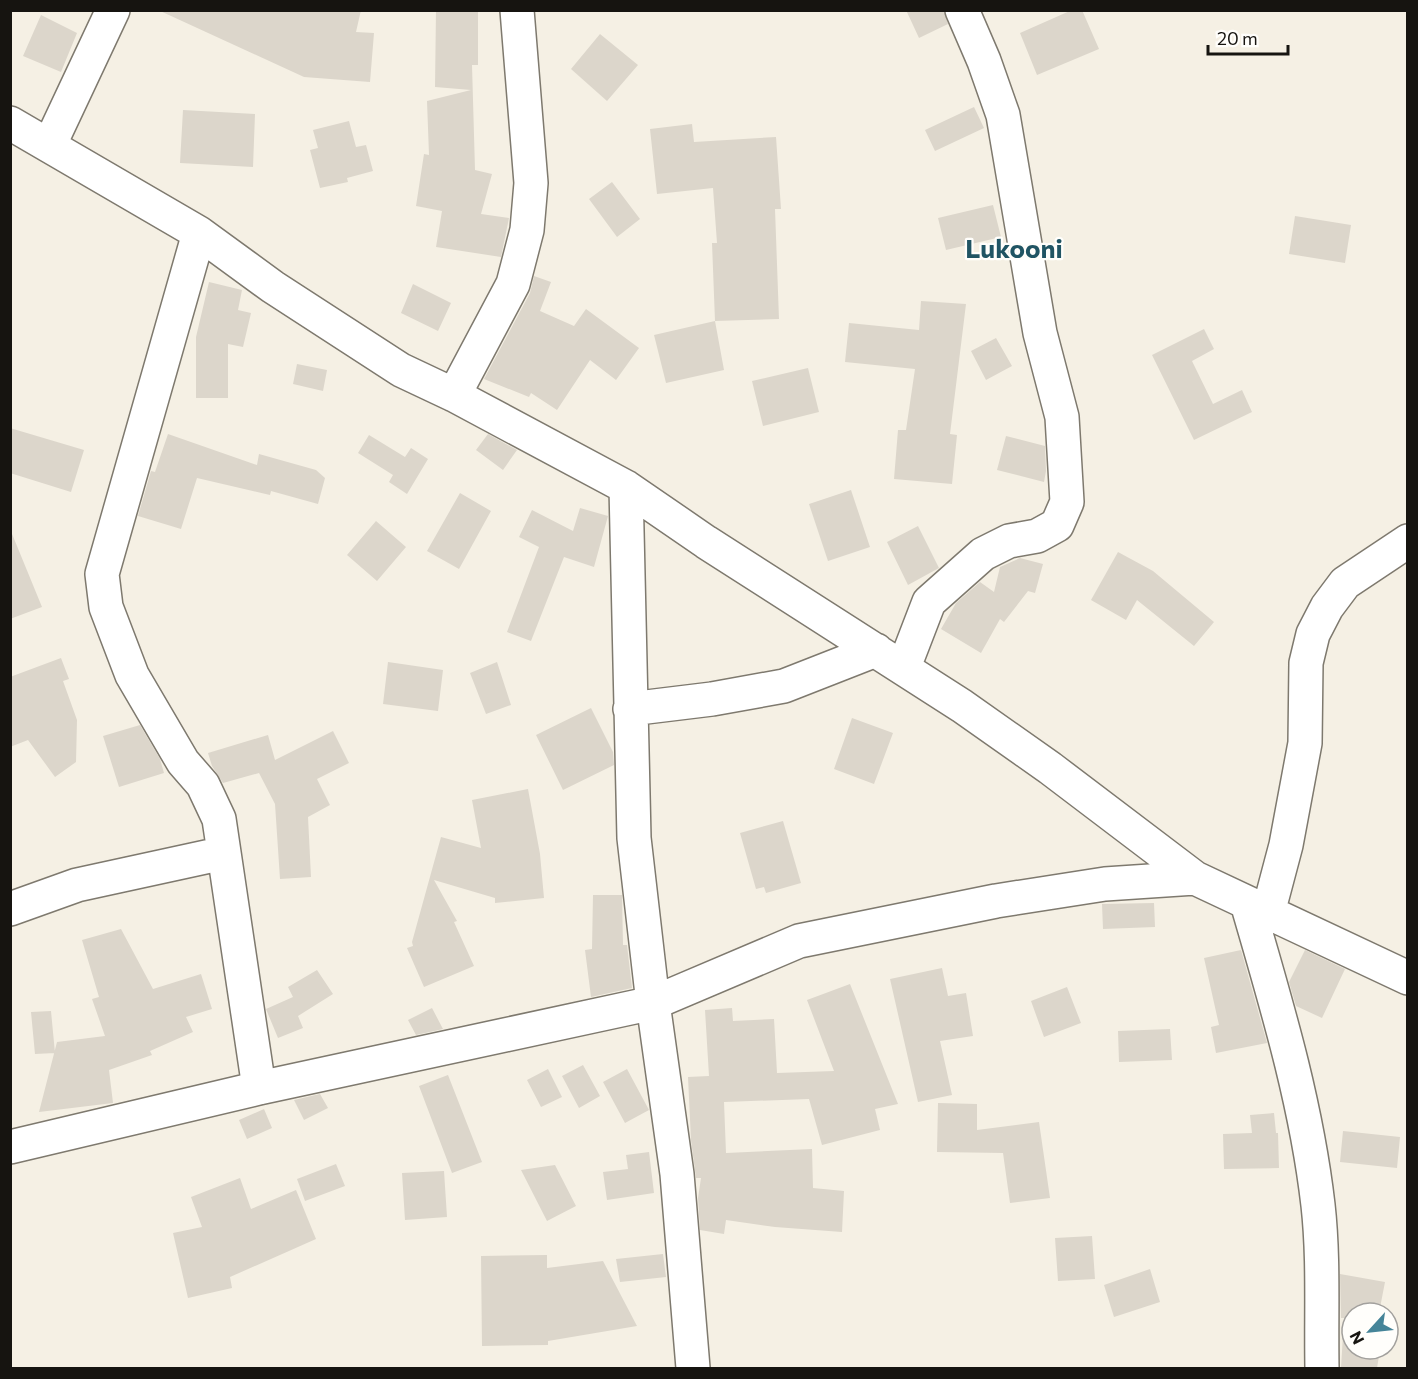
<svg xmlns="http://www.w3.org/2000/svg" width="1418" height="1379" font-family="Commissioner,sans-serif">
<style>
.building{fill:#dcd6cb}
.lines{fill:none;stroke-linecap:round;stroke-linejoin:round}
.minor-casing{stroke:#7e796e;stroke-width:36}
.minor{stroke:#fff;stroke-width:33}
.labels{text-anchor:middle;stroke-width:4.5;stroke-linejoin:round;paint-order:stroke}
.quarter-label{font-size:26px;font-weight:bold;fill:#205463;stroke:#fffefb}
</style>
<rect width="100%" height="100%" fill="#f5f0e4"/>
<!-- building -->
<path class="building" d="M 158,10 L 361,10 L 356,32 L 374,33 L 370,82 L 304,77 Z
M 436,10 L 478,10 L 478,65 L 472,65 L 475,170 L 492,174 L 481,214 L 509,218 L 501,257 L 436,247 L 442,211 L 416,206 L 424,154 L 429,155 L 427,101 L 471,90 L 435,87 Z
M 906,10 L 944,10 L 948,24 L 919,38 Z
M 1072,10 L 1082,10 L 1099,49 L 1037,75 L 1020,33 Z
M 41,15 L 77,33 L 61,72 L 23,56 Z
M 600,34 L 638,65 L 607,101 L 571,69 Z
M 974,107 L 984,128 L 935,151 L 925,130 Z
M 183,110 L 255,114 L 253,167 L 180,163 Z
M 349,121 L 356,147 L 366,145 L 373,171 L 347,178 L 348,182 L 320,188 L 310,150 L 318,148 L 313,130 Z
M 692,124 L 694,142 L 776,137 L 781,209 L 775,209 L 779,319 L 715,321 L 712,243 L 717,243 L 713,188 L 657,194 L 650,129 Z
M 612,182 L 640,219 L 617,237 L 589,199 Z
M 993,205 L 1001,237 L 946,250 L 938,218 Z
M 1295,216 L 1351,225 L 1345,263 L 1289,254 Z
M 534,276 L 551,282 L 540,311 L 574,326 L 586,309 L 639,348 L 616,380 L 590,360 L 557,410 L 531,393 L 529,397 L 484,379 L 530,293 Z
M 209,282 L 242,290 L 238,310 L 251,313 L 243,347 L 228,344 L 228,398 L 196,398 L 196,337 Z
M 413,284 L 451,303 L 438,331 L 401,313 Z
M 921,301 L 966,304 L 950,434 L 957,435 L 952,484 L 894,479 L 898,430 L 906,430 L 915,369 L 845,362 L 849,323 L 919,330 Z
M 715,321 L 724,370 L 666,383 L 654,335 Z
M 1204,329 L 1214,349 L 1192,361 L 1213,404 L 1242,390 L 1252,412 L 1194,440 L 1152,355 Z
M 996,338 L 1012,366 L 986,380 L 971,351 Z
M 297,364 L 327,370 L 323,391 L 293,384 Z
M 808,368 L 819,412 L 763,426 L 752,381 Z
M 10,428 L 84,450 L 71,492 L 10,473 Z
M 168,434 L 257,465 L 259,454 L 316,470 L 325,478 L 318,504 L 271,491 L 270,495 L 197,478 L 181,529 L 138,516 L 151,471 L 155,472 Z
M 488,434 L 517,450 L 503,470 L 476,450 Z
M 369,435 L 405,457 L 411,448 L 428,459 L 407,494 L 389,482 L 393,475 L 358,453 Z
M 1006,436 L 1045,446 L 1046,471 L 1044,482 L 997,470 Z
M 851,490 L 870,547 L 828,561 L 809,504 Z
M 460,493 L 491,511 L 459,569 L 427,551 Z
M 580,508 L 608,516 L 594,567 L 564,557 L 531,641 L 507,632 L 539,547 L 519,537 L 532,510 L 573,531 Z
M 376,521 L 406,547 L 377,581 L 347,555 Z
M 918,526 L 939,568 L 908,585 L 887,542 Z
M 10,529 L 42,607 L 10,619 Z
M 1118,552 L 1153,571 L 1214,622 L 1194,646 L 1137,600 L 1126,620 L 1091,600 Z
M 1020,558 L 1043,564 L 1035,593 L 1028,591 L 1004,622 L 1000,619 L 981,653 L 941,629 L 956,603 L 980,582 L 994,592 L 1000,567 Z
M 61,658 L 69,679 L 63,681 L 77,720 L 76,762 L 55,777 L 28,740 L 10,747 L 10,677 Z
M 388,662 L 443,670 L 438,711 L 383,704 Z
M 497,662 L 511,705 L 486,714 L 470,673 Z
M 591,708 L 613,752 L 614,765 L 563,790 L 536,735 Z
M 852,718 L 893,733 L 874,784 L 834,769 Z
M 140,725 L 160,759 L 164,773 L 119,787 L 103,736 Z
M 333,731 L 349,763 L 317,779 L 330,805 L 308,817 L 311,877 L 280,879 L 275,804 L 259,773 L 223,783 L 212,766 L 208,753 L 268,735 L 275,760 Z
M 528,789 L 540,854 L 544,898 L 495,903 L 495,898 L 434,880 L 457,921 L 454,922 L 474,966 L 424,987 L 407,948 L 413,946 L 412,942 L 441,837 L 481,848 L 472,800 Z
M 783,821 L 801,883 L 766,893 L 764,887 L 756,889 L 740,833 Z
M 593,895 L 622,895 L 623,945 L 627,945 L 632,988 L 591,997 L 585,950 L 592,949 Z
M 1154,903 L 1155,927 L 1103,929 L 1102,904 Z
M 121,929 L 153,989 L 201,974 L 212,1009 L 186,1017 L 193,1032 L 150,1051 L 152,1055 L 109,1070 L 113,1103 L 39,1112 L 57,1042 L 105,1036 L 92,999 L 99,997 L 82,940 Z
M 1241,950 L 1267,1043 L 1216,1053 L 1211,1027 L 1219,1025 L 1204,958 Z
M 1305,950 L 1345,969 L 1322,1018 L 1296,1006 L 1289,982 Z
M 942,968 L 948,996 L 966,993 L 973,1036 L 940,1041 L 952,1095 L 918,1102 L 890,979 Z
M 317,970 L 333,994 L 298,1016 L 303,1028 L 278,1038 L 266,1009 L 293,997 L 288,987 Z
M 850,984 L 898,1104 L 875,1109 L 880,1130 L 822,1145 L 809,1099 L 724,1102 L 726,1153 L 812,1149 L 813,1188 L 844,1191 L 842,1232 L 775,1227 L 726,1220 L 724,1234 L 700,1230 L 698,1198 L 701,1178 L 696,1178 L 691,1140 L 688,1077 L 709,1076 L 705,1010 L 732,1008 L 733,1021 L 774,1019 L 777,1073 L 834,1071 L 807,1000 Z
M 1067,987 L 1081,1023 L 1044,1037 L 1031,1001 Z
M 432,1008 L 443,1029 L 416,1035 L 408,1020 Z
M 51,1011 L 55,1053 L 35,1054 L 31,1012 Z
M 1170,1029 L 1172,1060 L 1119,1062 L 1118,1031 Z
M 583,1065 L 600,1096 L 579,1108 L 562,1076 Z
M 548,1069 L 562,1097 L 541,1107 L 527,1080 Z
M 627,1069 L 649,1110 L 625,1123 L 603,1082 Z
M 448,1075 L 482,1162 L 452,1173 L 419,1086 Z
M 320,1094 L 328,1108 L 304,1120 L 294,1100 Z
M 938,1103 L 977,1104 L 977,1130 L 1039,1122 L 1050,1198 L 1010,1203 L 1003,1153 L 937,1152 Z
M 264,1109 L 272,1128 L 247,1139 L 239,1120 Z
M 1274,1113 L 1276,1133 L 1278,1133 L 1279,1168 L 1224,1169 L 1223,1134 L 1252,1133 L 1250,1115 Z
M 1343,1131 L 1400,1137 L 1397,1168 L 1340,1162 Z
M 649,1152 L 654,1193 L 607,1200 L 603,1172 L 628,1169 L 626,1155 Z
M 336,1164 L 345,1186 L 305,1201 L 297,1179 Z
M 555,1165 L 576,1206 L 547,1221 L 521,1170 Z
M 444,1171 L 447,1217 L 405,1220 L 402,1173 Z
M 240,1178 L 251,1209 L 296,1190 L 316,1239 L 230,1277 L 232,1288 L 188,1298 L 173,1233 L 202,1227 L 191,1197 Z
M 1092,1236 L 1095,1279 L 1058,1281 L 1055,1238 Z
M 663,1254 L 666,1277 L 620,1282 L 616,1259 Z
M 547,1255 L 547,1268 L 603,1261 L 637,1326 L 548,1341 L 548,1345 L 482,1346 L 481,1256 Z
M 1150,1269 L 1160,1302 L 1114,1317 L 1104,1285 Z
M 1340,1274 L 1385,1282 L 1379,1313 L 1352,1313 L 1352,1349 L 1380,1350 L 1377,1368 L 1341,1368 L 1344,1318 L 1341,1318 Z"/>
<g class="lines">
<!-- minor casing -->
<g class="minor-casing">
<path id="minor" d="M 10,123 L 199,233 L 273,287 L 401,370 L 454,395 L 626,487 L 706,542 L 962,706 L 1050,768 L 1195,878 L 1408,978
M 50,144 L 113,10
M 199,233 L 102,574 L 106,607 L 132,675 L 183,762 L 203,785 L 219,819 L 259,1088
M 454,395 L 513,284 L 527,230 L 531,183 L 517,10
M 626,487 L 634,838 L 653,1003 L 677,1174 L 693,1368
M 904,667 L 929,602 L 983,554 L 1009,541 L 1037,536 L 1057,525 L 1067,502 L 1062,417 L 1040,333 L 1003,115 L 984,61 L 962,10
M 630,709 L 712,699 L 784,686 L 876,650
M 1247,903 C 1276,1003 1306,1101 1318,1205 C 1324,1258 1321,1314 1322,1368
M 10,909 L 77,885 L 224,853
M 1268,913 L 1286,845 L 1305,743 L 1306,663 L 1313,634 L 1327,607 L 1345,583 L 1408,541
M 10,1147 L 259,1088 L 653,1003 L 799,941 L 996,901 L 1105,884 L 1195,878"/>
</g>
<!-- minor -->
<use href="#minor" class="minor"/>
</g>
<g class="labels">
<!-- quarter labels -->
<g class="quarter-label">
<text x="1014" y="258">Lukooni</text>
</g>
</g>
<!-- border -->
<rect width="1418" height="1379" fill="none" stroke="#161410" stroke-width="24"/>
<!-- north arrow -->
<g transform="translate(1370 1331) rotate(243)"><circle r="28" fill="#fffefb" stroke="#a2a09d" stroke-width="1.5"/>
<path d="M0-4.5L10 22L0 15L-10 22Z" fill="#458498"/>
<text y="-9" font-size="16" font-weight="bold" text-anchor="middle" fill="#161410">N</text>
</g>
<!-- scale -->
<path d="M1208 45v9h80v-9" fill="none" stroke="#161410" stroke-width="3"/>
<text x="1217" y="45" font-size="18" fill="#161410" stroke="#fffefb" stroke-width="4.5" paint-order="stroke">20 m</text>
</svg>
